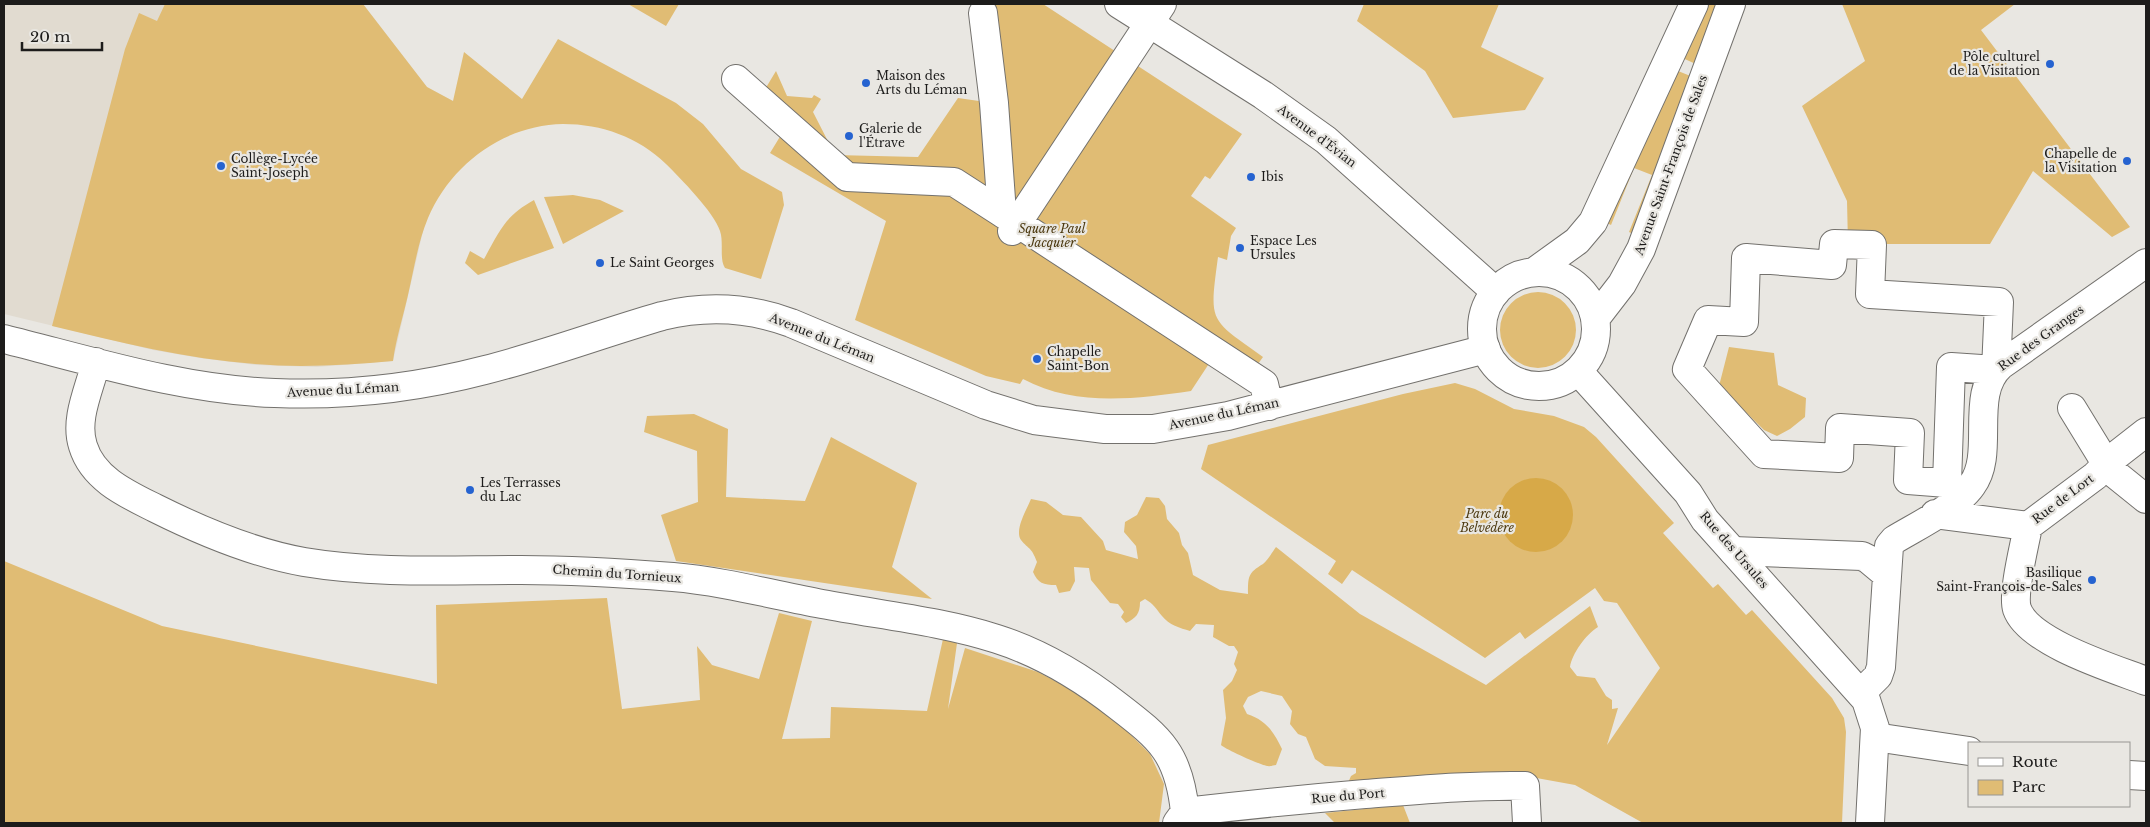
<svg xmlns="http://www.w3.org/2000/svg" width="2150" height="827" font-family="'Libre Baskerville',serif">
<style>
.built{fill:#e1dbd0}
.green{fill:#e0bc74}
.water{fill:#d7a948}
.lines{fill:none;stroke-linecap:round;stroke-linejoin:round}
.street-casing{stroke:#73716d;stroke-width:30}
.secondary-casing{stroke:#73716d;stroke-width:30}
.street{stroke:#fff;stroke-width:28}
.secondary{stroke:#fff;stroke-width:28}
.poi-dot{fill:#2663d0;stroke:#e9e7e2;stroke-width:2}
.labels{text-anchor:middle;stroke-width:4.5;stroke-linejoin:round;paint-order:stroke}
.poi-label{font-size:12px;fill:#1d1c1b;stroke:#e9e7e2;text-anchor:start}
.street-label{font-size:12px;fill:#1d1c1b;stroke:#e9e7e2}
.park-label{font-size:12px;font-style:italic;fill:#4e3b12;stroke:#e9e7e2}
</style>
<rect width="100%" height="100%" fill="#e9e7e2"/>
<!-- built -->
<path class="built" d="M 4,4 L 363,4 L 427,87 L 453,101 L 393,361 L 317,367 L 256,365 L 200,358 L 153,350 L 4,314 Z"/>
<!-- green -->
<path class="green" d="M 165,4 L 363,4 L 427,87 L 453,101 L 464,52 L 522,99 L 558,39 L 676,103 L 703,124 L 741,169 L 782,192 L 784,205 L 761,279 L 725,268 C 719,259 724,242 720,231 C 714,212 680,178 666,164 C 638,137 602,124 563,124 C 504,125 451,164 428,218 C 418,242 414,269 408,295 C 403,317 396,339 393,361 C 347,365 301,368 255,364 C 186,359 119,342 52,326 L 125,49 L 139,13 L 157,21 Z
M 628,4 L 679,4 L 666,26 Z
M 989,4 L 1043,4 L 1242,134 L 1210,179 L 1205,176 L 1191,196 L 1236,228 L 1231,236 L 1227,260 L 1218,257 C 1209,324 1209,318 1263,357 L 1250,375 L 1216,353 L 1191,391 C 1135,399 1075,407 1023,379 L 1020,384 L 986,376 L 855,320 L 886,221 L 770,153 L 781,135 L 753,109 L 776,71 L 787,96 L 812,98 L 814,95 L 821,99 L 813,112 L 835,155 L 918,157 L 958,98 L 993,103 Z
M 1364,4 L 1499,4 L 1481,47 L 1544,78 L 1525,110 L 1453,118 L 1425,71 L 1357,21 Z
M 1702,4 L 1720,4 L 1698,65 L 1678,56 Z
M 1842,4 L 2015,4 L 1981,30 L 2130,227 L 2112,237 L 2033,171 L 1990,244 L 1848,244 L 1847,201 L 1802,106 L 1865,61 Z
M 1673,69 L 1693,77 L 1633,234 L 1629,232 L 1652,175 L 1634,168 L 1611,225 L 1607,223 Z
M 573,195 L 600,200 L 624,211 L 563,244 L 544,197 Z
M 534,200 L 554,248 L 478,275 L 465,263 L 470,251 L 484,259 C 500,230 505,216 534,200 Z
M1500 330a38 38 0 1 1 76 0a38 38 0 1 1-76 0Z
M 1729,347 L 1774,353 L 1778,385 L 1806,398 L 1805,417 L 1790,429 L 1777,436 L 1764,430 L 1719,386 Z
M 1455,383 L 1475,389 L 1514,409 L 1554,416 L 1584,427 L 1596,437 L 1674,523 L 1663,533 L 1713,588 L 1718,584 L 1746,615 L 1752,610 L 1832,698 L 1844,718 L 1846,732 L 1842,823 L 1643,823 L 1575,785 L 1531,777 L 1347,785 L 1351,776 L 1356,773 L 1356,768 L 1325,766 L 1315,759 L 1306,737 L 1298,734 L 1290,724 L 1292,711 L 1282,696 L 1261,691 L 1248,697 L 1243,706 L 1247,714 C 1266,720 1274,732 1282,749 L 1276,765 C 1273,765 1270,767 1268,766 C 1262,766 1225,749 1221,745 L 1226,718 L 1223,690 L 1232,681 L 1237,670 L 1234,664 L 1238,652 L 1234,646 L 1229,646 L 1213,637 L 1214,625 L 1196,624 L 1190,631 C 1180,628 1169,625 1162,616 C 1156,609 1154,604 1145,599 L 1140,602 C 1140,614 1136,618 1126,623 L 1121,617 L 1124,612 L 1118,604 L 1110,603 L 1091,580 L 1089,568 L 1074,567 L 1075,581 L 1070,591 L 1059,593 L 1056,585 C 1043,585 1038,583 1033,572 L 1037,562 C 1031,546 1029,550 1021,540 C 1014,530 1027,509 1031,499 L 1046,502 L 1063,515 L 1081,517 L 1103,541 L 1106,550 L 1138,559 L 1136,546 L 1124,532 L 1125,522 L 1137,515 L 1146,497 L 1159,498 L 1165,506 L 1167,519 L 1179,533 L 1182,545 L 1188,553 L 1193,575 L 1220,590 L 1248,594 C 1248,576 1248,573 1263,564 C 1268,560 1273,551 1276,547 L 1360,614 L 1486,685 L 1590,606 L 1598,627 C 1586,634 1572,654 1570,667 L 1577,676 L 1595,678 L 1606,696 L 1612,700 L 1612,709 L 1618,708 L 1607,745 L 1660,668 L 1617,603 L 1604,601 L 1595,588 L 1525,639 L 1520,632 L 1485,658 L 1352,570 L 1342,584 L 1328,574 L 1336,561 L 1201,469 L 1208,445 L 1403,394 Z
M 694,414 L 728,429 L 726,497 L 805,501 L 831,437 L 917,483 L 892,567 L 932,599 L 676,561 L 661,515 L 698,502 L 697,451 L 644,432 L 647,416 Z
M 4,561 L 162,626 L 437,684 L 436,605 L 607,598 L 622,709 L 700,700 L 697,646 L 712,665 L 759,679 L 779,613 L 812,621 L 782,739 L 830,738 L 831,707 L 927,711 L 943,639 L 957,643 L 948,709 L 965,648 L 1038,672 L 1102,706 L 1150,754 L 1164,784 L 1159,823 L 4,823 Z
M 1403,805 L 1410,823 L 1335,823 L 1325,813 Z"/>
<!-- water -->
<path class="water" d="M1499 515a37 37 0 1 1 74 0a37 37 0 1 1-74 0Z"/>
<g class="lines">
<!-- street casing -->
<g class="street-casing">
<path id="street" d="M 983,13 L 994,103 L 1002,213 L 1264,384 L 1269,406
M 736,79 L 847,177 L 954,182 L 1002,213
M 1012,231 L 1162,4
M 1834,244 L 1872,245 L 1870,294 L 1999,302 L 1996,370 L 1951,367 L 1947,483 L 1908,480 L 1910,433 L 1840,428 L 1839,458 L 1764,454 L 1687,369 L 1708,320 L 1744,322 L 1746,258 L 1832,265 Z
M 4,339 C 92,361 183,390 275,393 C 346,396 416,388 485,370 C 545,355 603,333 662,316 C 707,305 748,307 791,323 L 986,405 L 1034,420 L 1105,429 L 1153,429 L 1228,416 L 1486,349
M 96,362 C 90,388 74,419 83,446 C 93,479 127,494 155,508 C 201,531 253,553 304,562 C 376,574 448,570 521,570 C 572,570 622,573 673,577 C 722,581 774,595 822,604 C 880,615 941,621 997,639 C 1041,653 1081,677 1118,706 C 1161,739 1179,754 1185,812
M 2072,408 L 2110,470 L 2146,499
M 1935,514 L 2028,526 L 2095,476 L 2114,457 L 2146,432
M 2028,526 C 2025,544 2012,593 2017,609 C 2029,643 2115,669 2146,681
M 1733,551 L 1862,556 L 1868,559 L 1886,574
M 1862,692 L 1878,676 L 1881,667 L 1889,546 L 1894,540 C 1917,526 1957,507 1972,485 C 1996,453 1968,394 2001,365 L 2146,263
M 1875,737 L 1969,751
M 2129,775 L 2146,776
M 1177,823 L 1185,812 C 1245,805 1305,799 1365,794 C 1418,790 1471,785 1525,786 L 1527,823"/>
</g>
<!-- secondary casing -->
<g class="secondary-casing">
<path id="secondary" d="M 1119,4 L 1263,95 L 1326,140 L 1496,292
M 1534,272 L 1577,241 L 1593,222 L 1694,4
M1482 329a57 57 0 1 1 114 0a57 57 0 1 1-114 0Z
M 1595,319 L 1622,284 L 1641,249 L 1731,4
M 1578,371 L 1688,493 L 1705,520 L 1866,700 L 1875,728 L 1870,823"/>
</g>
<!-- street -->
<use href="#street" class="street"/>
<!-- secondary -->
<use href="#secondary" class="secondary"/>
</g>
<!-- markers -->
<g class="poi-dot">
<circle cx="2050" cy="64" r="5"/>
<circle cx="866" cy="83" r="5"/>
<circle cx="849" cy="136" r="5"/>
<circle cx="2127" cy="161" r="5"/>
<circle cx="221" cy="166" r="5"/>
<circle cx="1251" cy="177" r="5"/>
<circle cx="1240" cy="248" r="5"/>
<circle cx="600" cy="263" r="5"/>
<circle cx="1037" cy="359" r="5"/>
<circle cx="470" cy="490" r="5"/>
<circle cx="2092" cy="580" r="5"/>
</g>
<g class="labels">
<!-- poi labels -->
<g class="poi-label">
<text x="2040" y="61" text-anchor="end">Pôle culturel<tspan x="2040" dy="14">de la Visitation</tspan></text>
<text x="876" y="80">Maison des<tspan x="876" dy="14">Arts du Léman</tspan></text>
<text x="859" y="133">Galerie de<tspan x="859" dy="14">l'Étrave</tspan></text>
<text x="2117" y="158" text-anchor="end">Chapelle de<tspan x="2117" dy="14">la Visitation</tspan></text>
<text x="231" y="163">Collège-Lycée<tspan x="231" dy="14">Saint-Joseph</tspan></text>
<text x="1261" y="181">Ibis</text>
<text x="1250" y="245">Espace Les<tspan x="1250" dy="14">Ursules</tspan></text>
<text x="610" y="267">Le Saint Georges</text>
<text x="1047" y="356">Chapelle<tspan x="1047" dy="14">Saint-Bon</tspan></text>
<text x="480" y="487">Les Terrasses<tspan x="480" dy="14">du Lac</tspan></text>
<text x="2082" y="577" text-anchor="end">Basilique<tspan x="2082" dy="14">Saint-François-de-Sales</tspan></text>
</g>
<!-- street labels -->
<g class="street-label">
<text transform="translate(1317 136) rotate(37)" y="4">Avenue d'Évian</text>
<text transform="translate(1671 165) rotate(-70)" y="4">Avenue Saint-François de Sales</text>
<text transform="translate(822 338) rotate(22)" y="4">Avenue du Léman</text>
<text transform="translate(2041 338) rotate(-36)" y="4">Rue des Granges</text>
<text transform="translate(343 390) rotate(-3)" y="4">Avenue du Léman</text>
<text transform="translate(1224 414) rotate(-12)" y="4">Avenue du Léman</text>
<text transform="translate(2063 499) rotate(-37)" y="4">Rue de Lort</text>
<text transform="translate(1734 550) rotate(49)" y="4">Rue des Ursules</text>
<text transform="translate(617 574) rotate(4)" y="4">Chemin du Tornieux</text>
<text transform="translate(1348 796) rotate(-5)" y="4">Rue du Port</text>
</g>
<!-- park labels -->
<g class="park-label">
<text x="1052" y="233">Square Paul<tspan x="1052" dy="14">Jacquier</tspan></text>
<text x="1487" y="518">Parc du<tspan x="1487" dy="14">Belvédère</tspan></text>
</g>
</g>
<!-- border -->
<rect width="2150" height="827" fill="none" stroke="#1d1c1b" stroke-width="10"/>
<!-- legend -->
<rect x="1968" y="742" width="162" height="65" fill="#e9e7e2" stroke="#979692"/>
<rect x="1978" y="758" width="25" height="8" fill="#ffffff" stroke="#979692"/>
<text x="2012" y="767" font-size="15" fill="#1d1c1b">Route</text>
<rect x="1978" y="780" width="25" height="15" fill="#e0bc74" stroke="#979692"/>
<text x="2012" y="792" font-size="15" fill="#1d1c1b">Parc</text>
<!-- scale -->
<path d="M22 42v8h80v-8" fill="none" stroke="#1d1c1b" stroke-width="2.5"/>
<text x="30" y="42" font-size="15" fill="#1d1c1b" stroke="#e9e7e2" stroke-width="4" paint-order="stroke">20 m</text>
</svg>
